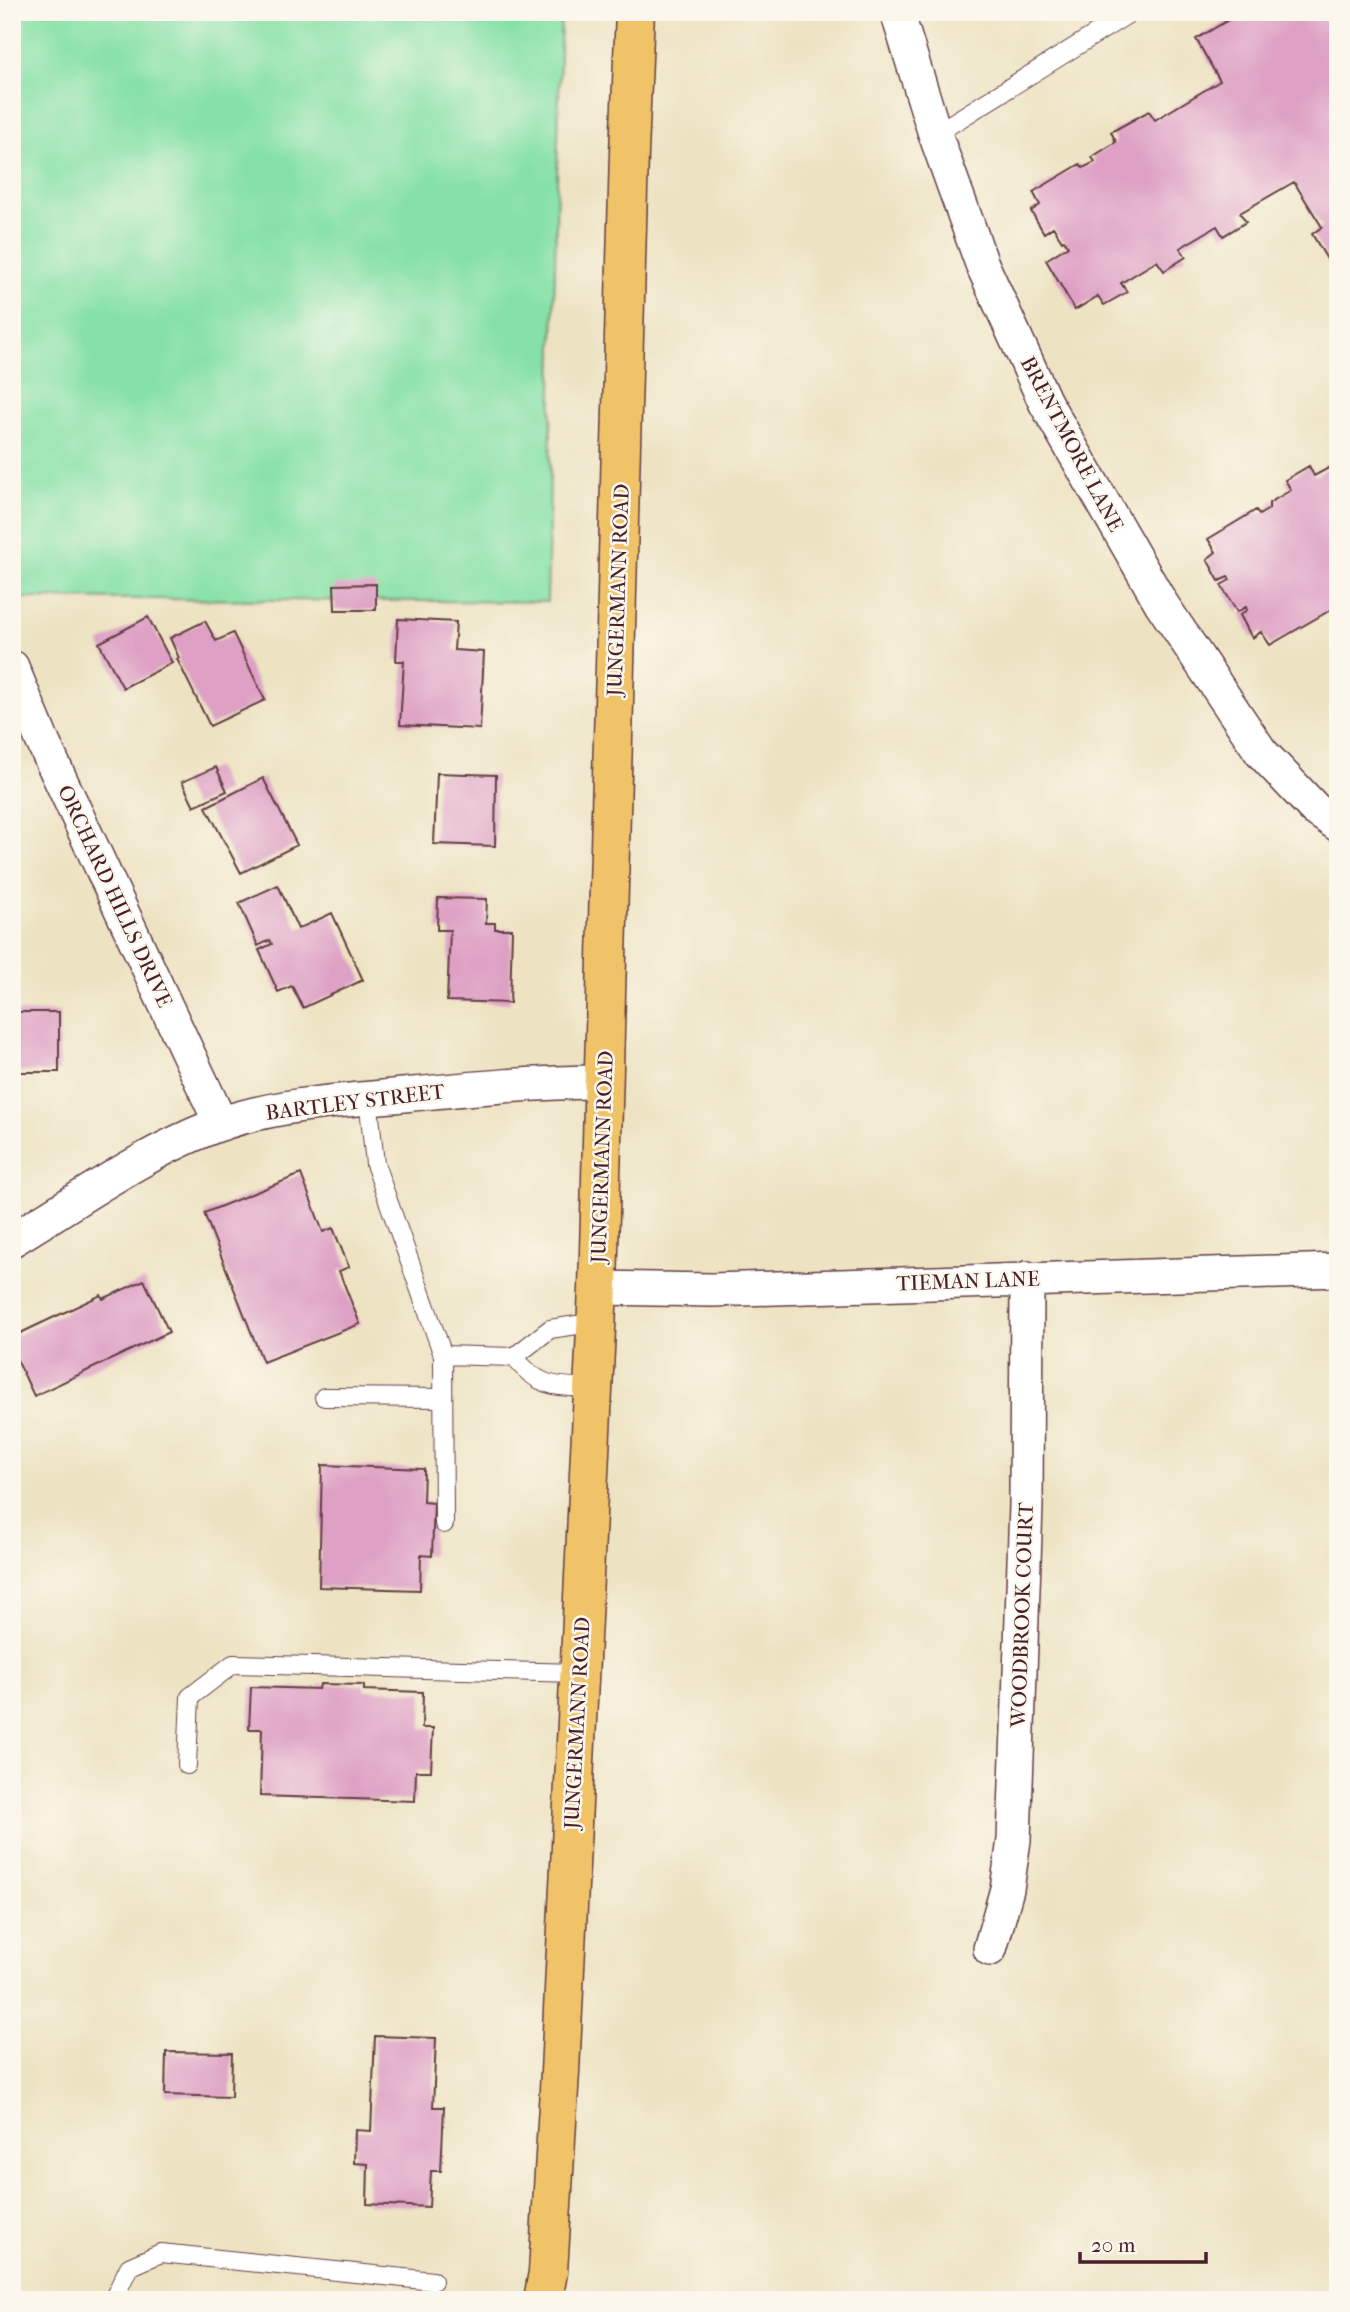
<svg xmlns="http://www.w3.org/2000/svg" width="1350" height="2312" font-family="'IM FELL French Canon',serif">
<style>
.green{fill:#86e1a7;stroke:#688069;stroke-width:2}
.building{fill:#dea0c4}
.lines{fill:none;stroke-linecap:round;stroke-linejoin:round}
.service-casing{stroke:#623c42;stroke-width:20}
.minor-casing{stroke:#623c42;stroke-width:36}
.primary-casing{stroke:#623c42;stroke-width:41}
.service{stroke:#fff;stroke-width:18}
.minor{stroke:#fff;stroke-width:33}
.primary{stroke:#f0c369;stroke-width:38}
.labels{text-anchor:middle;stroke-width:5;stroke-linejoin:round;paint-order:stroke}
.street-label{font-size:21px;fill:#4a1f2b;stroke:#fbf7ec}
</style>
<rect width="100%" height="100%" fill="#fbf7ec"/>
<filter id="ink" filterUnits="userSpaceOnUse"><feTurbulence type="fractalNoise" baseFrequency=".0143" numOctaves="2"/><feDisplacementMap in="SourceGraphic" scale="14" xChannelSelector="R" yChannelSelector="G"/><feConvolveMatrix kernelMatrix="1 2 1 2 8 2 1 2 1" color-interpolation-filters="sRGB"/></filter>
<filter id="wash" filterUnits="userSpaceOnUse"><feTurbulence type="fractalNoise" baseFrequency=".00686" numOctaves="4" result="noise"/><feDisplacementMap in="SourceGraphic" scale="28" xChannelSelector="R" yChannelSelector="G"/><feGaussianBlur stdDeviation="1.57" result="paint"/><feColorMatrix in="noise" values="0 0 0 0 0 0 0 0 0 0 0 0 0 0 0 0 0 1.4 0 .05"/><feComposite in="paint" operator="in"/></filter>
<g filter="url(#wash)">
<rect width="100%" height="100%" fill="#ede3c2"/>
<!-- green -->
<path class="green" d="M 12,12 L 561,12 L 547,602 L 18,598 L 12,583 Z"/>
<g id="blocks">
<!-- building -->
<path class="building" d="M 1242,12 L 1338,12 L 1338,269 L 1334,271 L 1312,234 L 1322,227 L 1294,182 L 1240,213 L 1246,222 L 1223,236 L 1217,226 L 1180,248 L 1186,257 L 1164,271 L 1157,261 L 1121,283 L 1127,292 L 1104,305 L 1098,296 L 1075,310 L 1046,260 L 1068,246 L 1064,240 L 1062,241 L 1053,227 L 1044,233 L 1031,211 L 1040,205 L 1033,192 L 1080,164 L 1083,168 L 1095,162 L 1092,157 L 1116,142 L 1111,132 L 1149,111 L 1155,120 L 1220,81 L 1196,39 Z
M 1338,463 L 1338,614 L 1334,608 L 1270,645 L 1261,632 L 1252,638 L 1240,615 L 1247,610 L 1246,607 L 1237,612 L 1221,585 L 1230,580 L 1228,577 L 1219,581 L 1207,559 L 1216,552 L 1208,539 L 1256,510 L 1259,515 L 1269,509 L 1269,503 L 1291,490 L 1285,480 L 1309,466 L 1314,476 Z
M 376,584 L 376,610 L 335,610 L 334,585 Z
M 148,617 L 172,663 L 123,688 L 99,643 Z
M 398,619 L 456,622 L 454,650 L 484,652 L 480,729 L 400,725 L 404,661 L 396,661 Z
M 205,621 L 216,641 L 233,633 L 265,700 L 210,726 L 177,659 L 179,658 L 170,638 Z
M 216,767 L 227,791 L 194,806 L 182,782 Z
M 437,773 L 496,775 L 495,846 L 434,844 Z
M 263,778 L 297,845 L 241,873 L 206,807 Z
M 278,885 L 298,929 L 332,913 L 363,980 L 303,1008 L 292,986 L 278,992 L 259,950 L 272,944 L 270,940 L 258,946 L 239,903 Z
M 438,898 L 487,899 L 486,923 L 495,923 L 495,929 L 512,929 L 510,1003 L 447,1001 L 450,930 L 437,930 Z
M 12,1012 L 59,1012 L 59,1072 L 12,1072 Z
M 301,1174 L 323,1232 L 333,1228 L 349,1267 L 339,1271 L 360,1324 L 263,1362 L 204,1213 Z
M 144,1280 L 169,1332 L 34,1396 L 12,1349 L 12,1337 L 101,1295 L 103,1299 Z
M 322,1465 L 424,1469 L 423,1502 L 434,1503 L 432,1556 L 421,1555 L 420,1590 L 319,1587 Z
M 320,1684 L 364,1685 L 364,1690 L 423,1692 L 422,1728 L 433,1728 L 431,1771 L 416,1771 L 415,1801 L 260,1796 L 262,1729 L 249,1729 L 251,1687 L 319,1689 Z
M 375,2036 L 436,2038 L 433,2107 L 444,2107 L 441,2171 L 431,2171 L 429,2207 L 367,2204 L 368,2164 L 354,2163 L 355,2130 L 371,2131 Z
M 166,2052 L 232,2053 L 231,2097 L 165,2095 Z"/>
</g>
</g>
<g filter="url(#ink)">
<use href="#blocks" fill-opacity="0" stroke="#623c42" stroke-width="2"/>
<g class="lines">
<!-- service casing -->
<g class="service-casing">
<path id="service" d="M 935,134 L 1131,12
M 368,1097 L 375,1164 L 443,1355 L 514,1357 C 540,1389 555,1386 594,1388
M 443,1355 L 444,1524
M 514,1357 L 550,1329 L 597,1322
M 324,1397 L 443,1398
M 187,1765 L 190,1697 L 233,1664 L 579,1673
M 113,2300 L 129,2267 L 161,2253 L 433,2281"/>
</g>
<!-- minor casing -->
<g class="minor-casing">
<path id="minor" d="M 897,12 L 935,134 L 982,264 L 1045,402 L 1161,603 L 1261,752 L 1315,809 L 1338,825
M 12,667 L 42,740 L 221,1124
M 12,1240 C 78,1200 148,1150 220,1124 C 276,1105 334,1101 393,1096 C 465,1089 531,1082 604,1082
M 598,1288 L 712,1290 L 1338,1270
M 990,1949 L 1007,1889 L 1014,1840 L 1026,1506 L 1027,1278"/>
</g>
<!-- primary casing -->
<g class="primary-casing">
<path id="primary" d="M 543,2300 L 548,2272 L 560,2072 L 598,1288 L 629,153 L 635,12"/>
</g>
<!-- service -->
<use href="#service" class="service"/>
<!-- minor -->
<use href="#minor" class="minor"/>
<!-- primary -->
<use href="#primary" class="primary"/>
</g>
</g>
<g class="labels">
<!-- street labels -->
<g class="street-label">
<text transform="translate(1072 444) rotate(62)" y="7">BRENTMORE LANE</text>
<text transform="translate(618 590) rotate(-88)" y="7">JUNGERMANN ROAD</text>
<text transform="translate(115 896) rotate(65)" y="7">ORCHARD HILLS DRIVE</text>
<text transform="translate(355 1102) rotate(-7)" y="7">BARTLEY STREET</text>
<text transform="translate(602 1157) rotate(-88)" y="7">JUNGERMANN ROAD</text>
<text transform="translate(968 1281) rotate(-2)" y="7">TIEMAN LANE</text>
<text transform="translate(1022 1615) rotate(-88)" y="7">WOODBROOK COURT</text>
<text transform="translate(577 1723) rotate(-87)" y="7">JUNGERMANN ROAD</text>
</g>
</g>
<!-- margin -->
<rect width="1350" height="2312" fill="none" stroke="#fbf7ec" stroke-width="42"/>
<!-- scale -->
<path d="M1080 2252v10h126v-10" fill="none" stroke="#4a1f2b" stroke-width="3.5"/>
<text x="1091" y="2252" font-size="21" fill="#4a1f2b" stroke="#fbf7ec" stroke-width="5" paint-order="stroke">20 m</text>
</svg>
